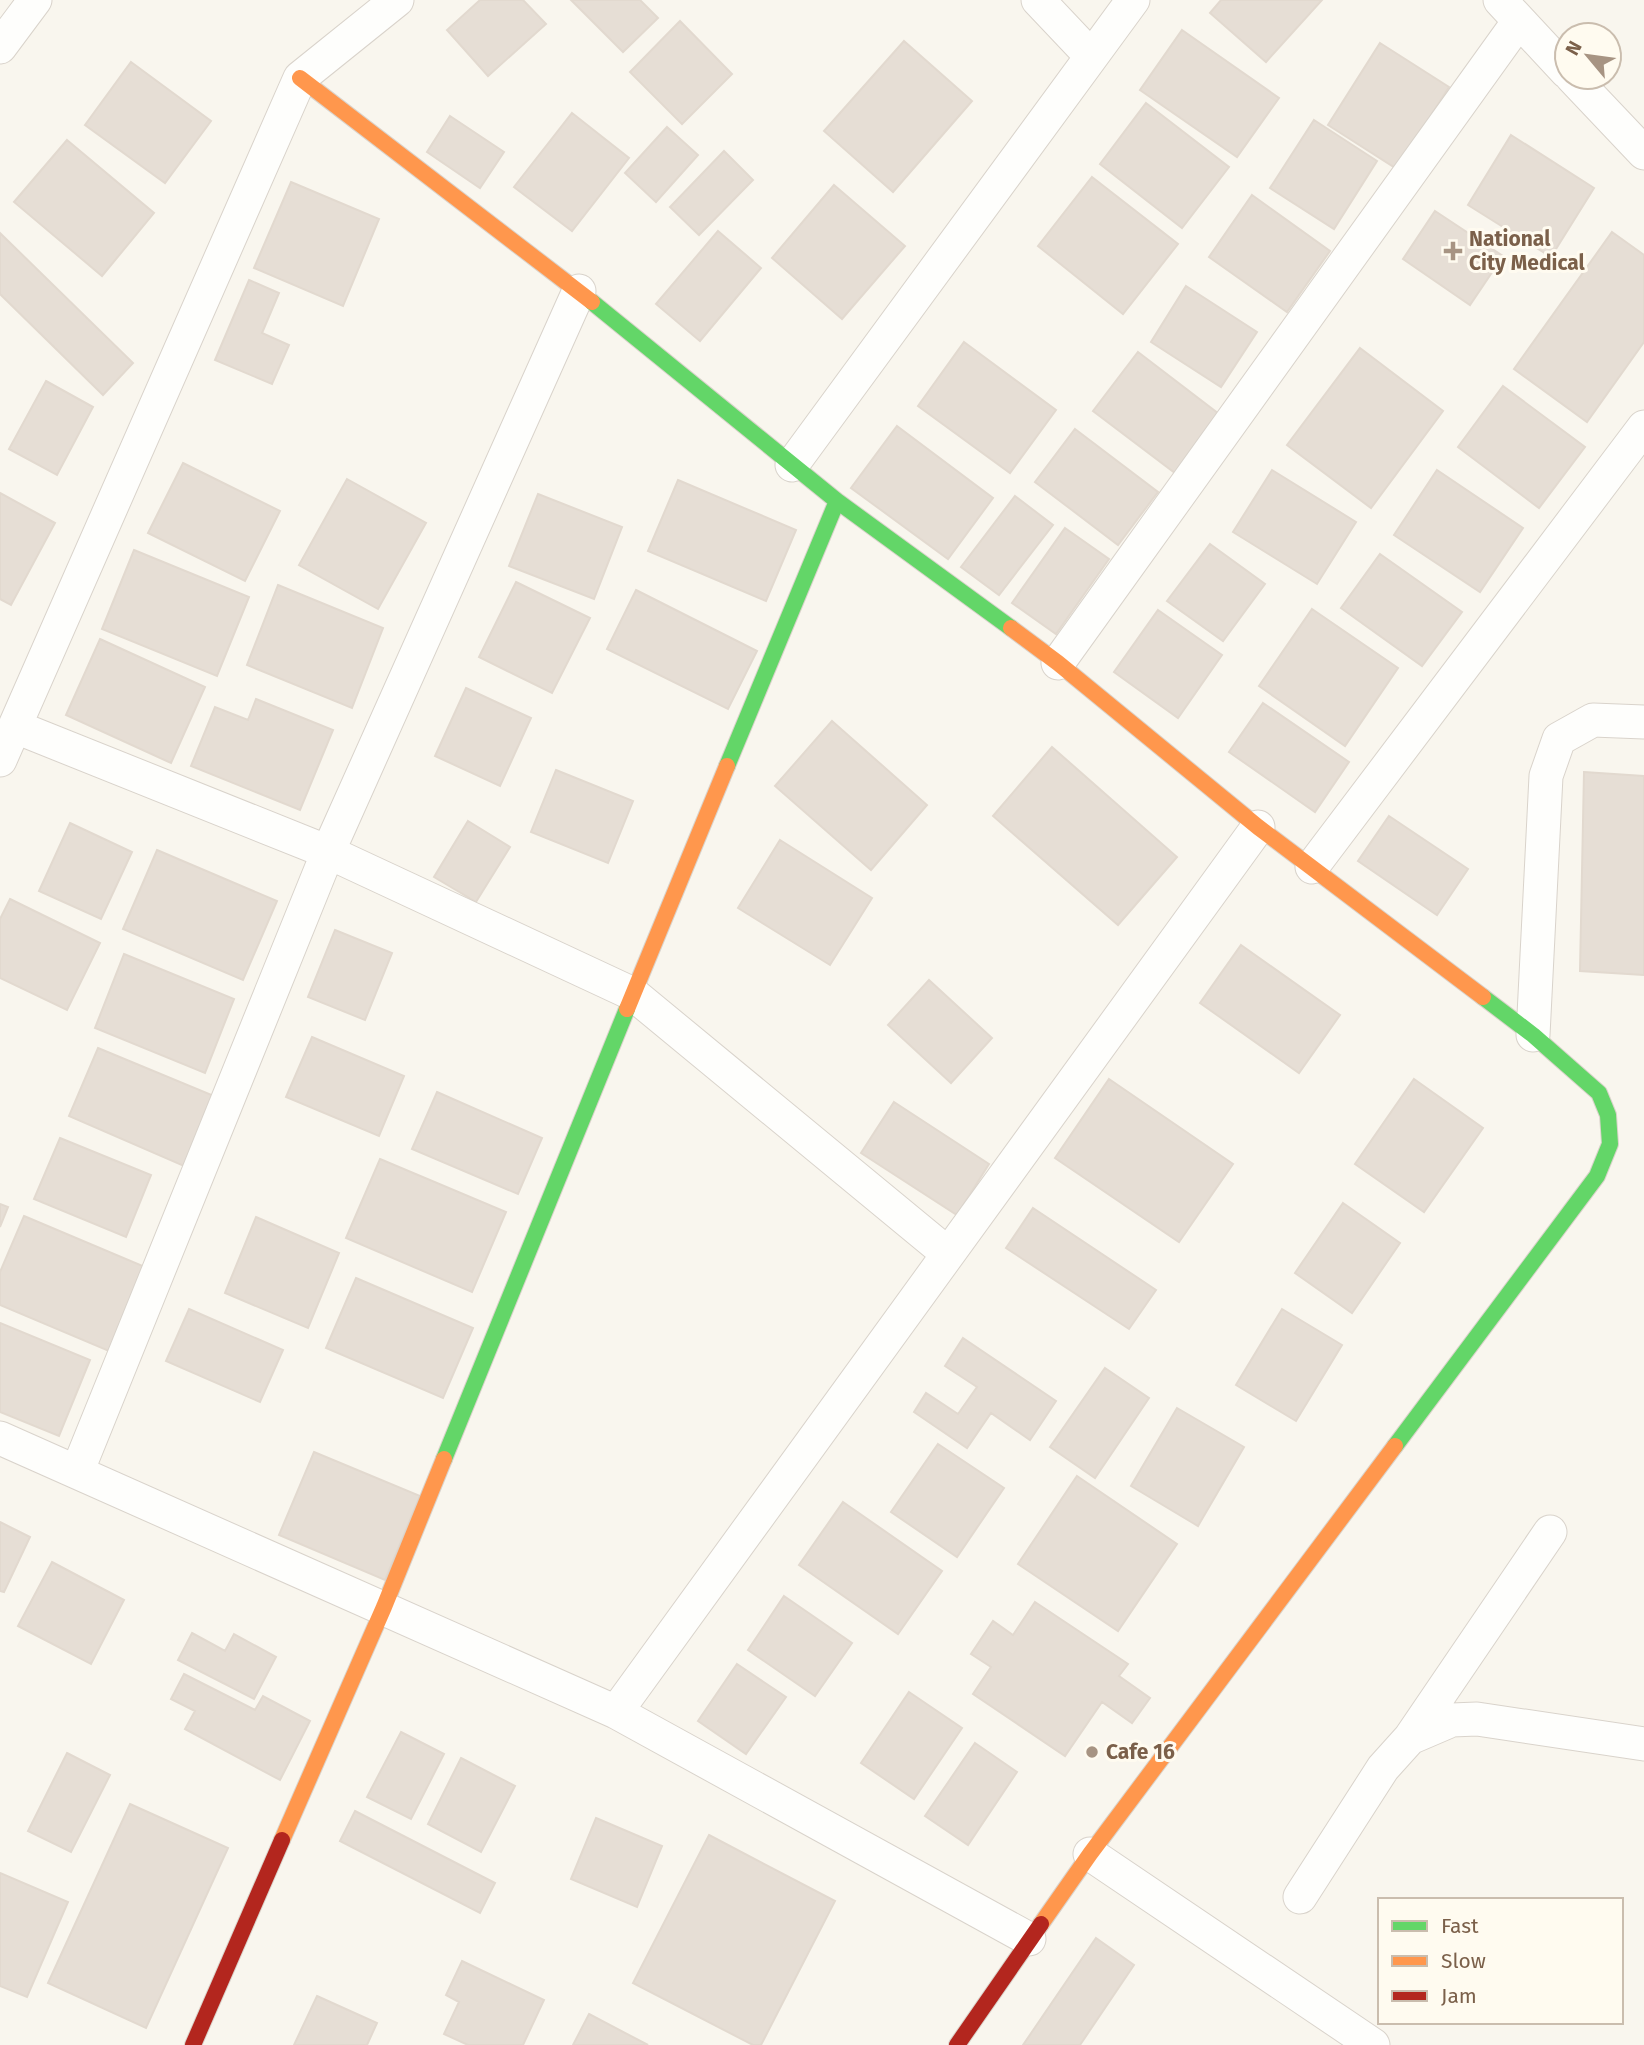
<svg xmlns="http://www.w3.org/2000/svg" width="1644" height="2045" font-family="'Fira Sans',sans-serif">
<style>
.building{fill:#e6ded5;stroke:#e2d9cf;stroke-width:2}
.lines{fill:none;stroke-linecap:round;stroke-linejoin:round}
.street-casing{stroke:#d9d3cb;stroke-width:35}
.fast-casing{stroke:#dad3cb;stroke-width:18}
.slow-casing{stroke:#dad3cb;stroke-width:18}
.jam-casing{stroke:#dad3cb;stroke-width:18}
.street{stroke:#fefefc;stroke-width:33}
.fast{stroke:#63d668;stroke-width:16}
.slow{stroke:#ff974d;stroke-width:16}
.jam{stroke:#b3261e;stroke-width:16}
.poi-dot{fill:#a79483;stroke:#fffbf0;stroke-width:2.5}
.labels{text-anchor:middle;stroke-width:6;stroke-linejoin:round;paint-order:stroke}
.poi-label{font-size:21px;font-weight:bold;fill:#7b604a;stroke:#fffbf0;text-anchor:start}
</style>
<rect width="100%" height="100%" fill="#f9f6ee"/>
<!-- building -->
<path class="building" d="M 480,0 L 523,0 L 546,24 L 488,76 L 447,30 Z
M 571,0 L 640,0 L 658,18 L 623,52 Z
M 1221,0 L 1322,0 L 1266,62 L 1210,13 Z
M 680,21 L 732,74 L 682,124 L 630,72 Z
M 1182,30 L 1279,98 L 1237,157 L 1140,90 Z
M 904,41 L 972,101 L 893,192 L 824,131 Z
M 1380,43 L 1449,87 L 1397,169 L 1328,125 Z
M 131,62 L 211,121 L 165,183 L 85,125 Z
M 1146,103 L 1229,167 L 1182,228 L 1100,164 Z
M 572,113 L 629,158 L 572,231 L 514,187 Z
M 450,116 L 504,152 L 480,188 L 427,152 Z
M 1314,120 L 1377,161 L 1334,229 L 1270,188 Z
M 667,127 L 698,155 L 656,202 L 625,173 Z
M 1511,135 L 1594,188 L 1551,257 L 1468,205 Z
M 67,140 L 154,213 L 102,276 L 14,202 Z
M 724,151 L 753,180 L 699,235 L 670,207 Z
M 1092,177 L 1178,244 L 1123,314 L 1038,246 Z
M 291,182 L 379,219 L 343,306 L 254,268 Z
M 834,185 L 905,246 L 842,319 L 772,258 Z
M 1252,195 L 1330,251 L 1287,312 L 1209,257 Z
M 1435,211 L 1503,256 L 1470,305 L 1403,259 Z
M 718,231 L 761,268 L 700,341 L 656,304 Z
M 1612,232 L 1644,255 L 1644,342 L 1587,422 L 1514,369 Z
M 0,233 L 133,363 L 103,395 L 0,294 Z
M 249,280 L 279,293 L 262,333 L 289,345 L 272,384 L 215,360 Z
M 1186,286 L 1257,332 L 1221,387 L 1151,342 Z
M 964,342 L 1056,410 L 1010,473 L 918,406 Z
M 1360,348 L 1443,411 L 1371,508 L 1287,445 Z
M 1138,352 L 1219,414 L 1175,473 L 1093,411 Z
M 46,381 L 93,407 L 57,475 L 9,449 Z
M 1503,386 L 1585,447 L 1539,508 L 1458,447 Z
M 897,426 L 993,498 L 948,559 L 851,488 Z
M 1075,429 L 1158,492 L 1118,545 L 1035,482 Z
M 183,463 L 280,511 L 245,581 L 148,533 Z
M 1272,470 L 1356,522 L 1317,584 L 1233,532 Z
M 1437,470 L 1523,528 L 1480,592 L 1394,535 Z
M 347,479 L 426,523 L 378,609 L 299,565 Z
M 678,480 L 796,530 L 766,601 L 648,551 Z
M 0,493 L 55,523 L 11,605 L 0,599 Z
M 538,494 L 622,527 L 594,599 L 509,566 Z
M 1015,496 L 1053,525 L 999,595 L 961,567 Z
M 1065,528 L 1109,559 L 1056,634 L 1012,603 Z
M 1210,544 L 1265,584 L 1223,641 L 1167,601 Z
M 134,550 L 249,597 L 217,676 L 102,629 Z
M 1380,554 L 1462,612 L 1422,666 L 1341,608 Z
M 516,582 L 590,618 L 552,693 L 479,657 Z
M 278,585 L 383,628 L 352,708 L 247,665 Z
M 636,590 L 757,651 L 728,709 L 607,649 Z
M 1312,609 L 1398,668 L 1345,746 L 1259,686 Z
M 1158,610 L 1222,655 L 1178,718 L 1114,672 Z
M 100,639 L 205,687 L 171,763 L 66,715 Z
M 466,688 L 531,718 L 500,786 L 435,756 Z
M 256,699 L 333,730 L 300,810 L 191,766 L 215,707 L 248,720 Z
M 1263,703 L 1349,762 L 1315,812 L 1229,752 Z
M 832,721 L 927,805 L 871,870 L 775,786 Z
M 1052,747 L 1177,857 L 1118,925 L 993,816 Z
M 556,770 L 633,801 L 608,863 L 531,832 Z
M 1584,772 L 1644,776 L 1644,975 L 1580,971 Z
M 1389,816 L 1468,869 L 1437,915 L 1358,861 Z
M 468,821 L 510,847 L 476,902 L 434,877 Z
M 70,823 L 132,852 L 101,919 L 39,891 Z
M 780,840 L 872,898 L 830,965 L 738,908 Z
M 157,850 L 277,901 L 243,980 L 123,929 Z
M 10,899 L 100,943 L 67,1010 L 0,978 L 0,919 Z
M 335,930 L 392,953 L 365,1020 L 308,997 Z
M 1241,945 L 1340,1015 L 1299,1073 L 1200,1003 Z
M 124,954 L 234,999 L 205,1073 L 95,1028 Z
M 929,980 L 992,1038 L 951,1083 L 888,1025 Z
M 312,1037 L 404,1076 L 379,1136 L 286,1097 Z
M 98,1048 L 214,1096 L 184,1166 L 69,1116 Z
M 1109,1079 L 1233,1164 L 1179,1242 L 1055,1158 Z
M 1414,1079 L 1483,1128 L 1424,1212 L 1355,1164 Z
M 437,1092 L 542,1138 L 518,1194 L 412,1149 Z
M 894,1102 L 989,1164 L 957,1215 L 861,1153 Z
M 60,1138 L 151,1175 L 126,1237 L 34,1199 Z
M 380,1159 L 506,1212 L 472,1292 L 346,1238 Z
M 1343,1203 L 1400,1243 L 1352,1313 L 1295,1273 Z
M 0,1204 L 8,1207 L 0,1227 Z
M 1033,1208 L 1156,1290 L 1129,1329 L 1006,1248 Z
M 24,1216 L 145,1267 L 109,1351 L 0,1305 L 0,1272 Z
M 256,1217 L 339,1253 L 308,1328 L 225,1293 Z
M 356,1278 L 473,1328 L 443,1398 L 326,1348 Z
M 189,1309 L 283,1350 L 260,1402 L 166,1361 Z
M 1282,1309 L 1342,1345 L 1296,1421 L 1236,1385 Z
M 0,1323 L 90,1360 L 59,1436 L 0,1412 Z
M 963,1338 L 1056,1401 L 1030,1440 L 991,1413 L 967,1448 L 914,1412 L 926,1393 L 958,1414 L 977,1387 L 945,1366 Z
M 1105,1368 L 1149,1398 L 1095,1478 L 1050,1447 Z
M 1177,1408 L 1244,1447 L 1198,1526 L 1131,1486 Z
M 938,1444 L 1004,1488 L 957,1557 L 891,1512 Z
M 314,1452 L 420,1496 L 385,1580 L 279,1535 Z
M 1077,1476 L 1177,1544 L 1118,1631 L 1018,1564 Z
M 843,1502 L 942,1571 L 898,1634 L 799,1565 Z
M 0,1522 L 30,1537 L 4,1592 L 0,1591 Z
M 52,1562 L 124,1600 L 91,1664 L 18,1626 Z
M 784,1596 L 852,1643 L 815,1696 L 748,1650 Z
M 1035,1602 L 1128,1664 L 1119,1676 L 1150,1698 L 1132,1723 L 1102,1702 L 1065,1756 L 973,1694 L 991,1667 L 971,1654 L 993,1621 L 1013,1635 Z
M 192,1633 L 225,1651 L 234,1634 L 276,1657 L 254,1699 L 178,1660 Z
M 737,1664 L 786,1697 L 746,1754 L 698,1721 Z
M 184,1674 L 255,1710 L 263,1696 L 310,1721 L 280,1780 L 185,1729 L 195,1711 L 171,1699 Z
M 909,1692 L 962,1728 L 914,1799 L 861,1763 Z
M 401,1732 L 444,1754 L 411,1819 L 367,1797 Z
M 975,1743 L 1017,1772 L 968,1845 L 925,1816 Z
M 67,1753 L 110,1775 L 71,1852 L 28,1831 Z
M 461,1758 L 515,1786 L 481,1852 L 428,1824 Z
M 130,1804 L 228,1848 L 146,2028 L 48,1983 Z
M 355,1811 L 495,1883 L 480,1913 L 340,1841 Z
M 596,1818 L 662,1846 L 637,1907 L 571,1879 Z
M 709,1835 L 835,1901 L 761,2045 L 753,2045 L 633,1983 Z
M 0,1873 L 68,1902 L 27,1997 L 0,1986 Z
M 1096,1938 L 1134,1965 L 1080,2045 L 1023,2045 Z
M 462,1961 L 544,2000 L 523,2045 L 468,2045 L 444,2034 L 459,2002 L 446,1995 Z
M 317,1996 L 377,2023 L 367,2045 L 294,2045 Z
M 589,2014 L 648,2045 L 573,2045 Z"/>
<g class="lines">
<!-- street casing -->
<g class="street-casing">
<path id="street" d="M 1038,0 L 1091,56
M 1500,0 L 1567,72
M 0,47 L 35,0
M 1572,77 L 1644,153
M 792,465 L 1133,0
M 1058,663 L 1519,21
M 16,727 L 328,852 L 633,994 L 947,1253
M 0,760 L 300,78 L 397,0
M 1312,867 L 1644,427
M 1533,1035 L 1546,776 L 1559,739 L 1593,720 L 1644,722
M 0,1438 L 616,1712 L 1029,1939
M 77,1472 L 328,852 L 579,291
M 616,1712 L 1258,827
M 1410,1738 L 1550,1532
M 1090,1854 L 1373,2045
M 1300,1897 L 1383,1768 L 1410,1738 L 1452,1720 L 1477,1719 L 1644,1744"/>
</g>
<!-- fast casing -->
<g class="fast-casing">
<path id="fast" d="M 592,302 L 837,501 L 1011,628
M 727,766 L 837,501
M 1395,1446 L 1597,1176 L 1610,1144 L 1608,1115 L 1599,1093 L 1533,1035 L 1483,997
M 444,1459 L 627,1009"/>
</g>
<!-- slow casing -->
<g class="slow-casing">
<path id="slow" d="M 300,78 L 592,302
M 1011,628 L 1058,663 L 1258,827 L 1483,997
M 627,1009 L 727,766
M 282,1840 L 384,1607 L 444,1459
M 1041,1924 L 1090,1854 L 1395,1446"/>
</g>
<!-- jam casing -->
<g class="jam-casing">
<path id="jam" d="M 193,2045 L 282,1840
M 957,2045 L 1041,1924"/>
</g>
<!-- street -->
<use href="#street" class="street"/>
<!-- fast -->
<use href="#fast" class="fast"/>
<!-- slow -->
<use href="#slow" class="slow"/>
<!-- jam -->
<use href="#jam" class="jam"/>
</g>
<!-- markers -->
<g class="poi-dot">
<path d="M1449.5 240.5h7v7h7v7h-7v7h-7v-7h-7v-7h7z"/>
<circle cx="1092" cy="1752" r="7"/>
</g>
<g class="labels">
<!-- poi labels -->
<g class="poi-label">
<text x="1469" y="246">National<tspan x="1469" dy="24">City Medical</tspan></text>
<text x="1106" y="1759">Cafe 16</text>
</g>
</g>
<!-- legend -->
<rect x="1378" y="1898" width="245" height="126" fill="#fffbf0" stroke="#cabdae" stroke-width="2"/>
<rect x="1392" y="1921" width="35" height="10" fill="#63d668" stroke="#cabdae" stroke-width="2"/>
<text x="1441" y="1933" font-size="21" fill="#7b604a">Fast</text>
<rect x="1392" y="1956" width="35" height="10" fill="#ff974d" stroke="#cabdae" stroke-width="2"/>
<text x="1441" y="1968" font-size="21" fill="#7b604a">Slow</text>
<rect x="1392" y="1991" width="35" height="10" fill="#b3261e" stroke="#cabdae" stroke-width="2"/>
<text x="1441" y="2003" font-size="21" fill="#7b604a">Jam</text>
<!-- north arrow -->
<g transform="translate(1588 56) rotate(299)"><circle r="33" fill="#fffbf0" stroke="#cabdae" stroke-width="2"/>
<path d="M0-5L12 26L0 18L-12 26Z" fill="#a79483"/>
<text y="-10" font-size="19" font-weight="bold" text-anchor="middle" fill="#7b604a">N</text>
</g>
</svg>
